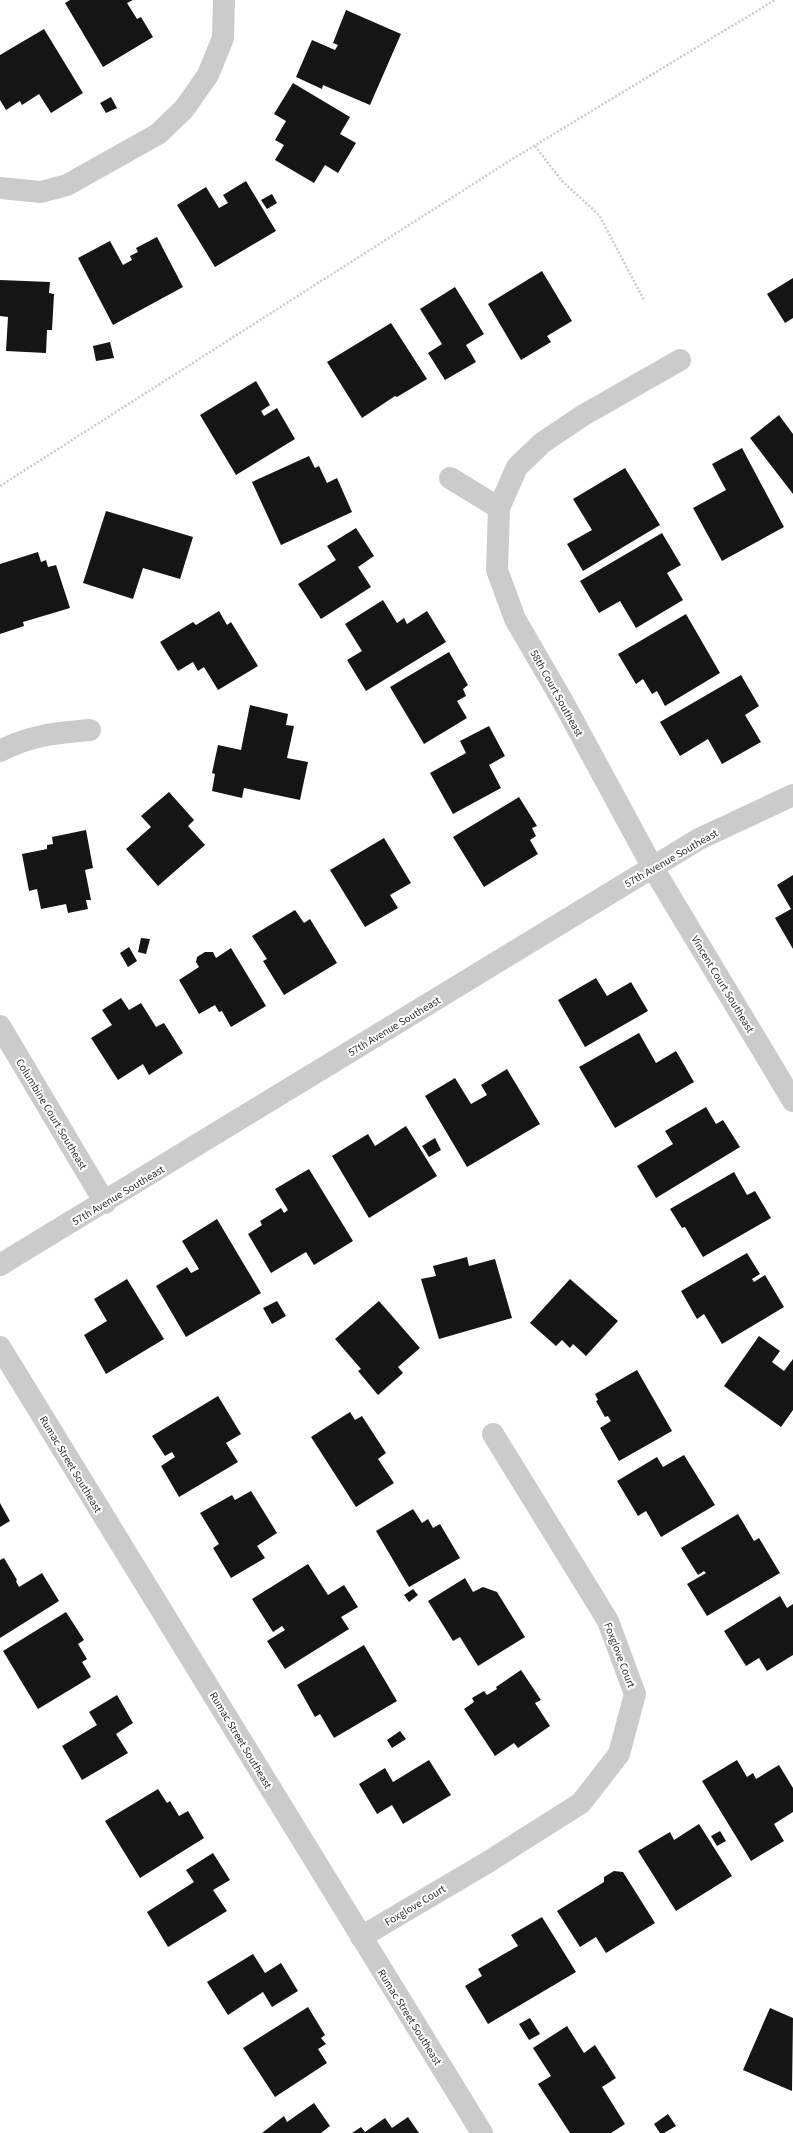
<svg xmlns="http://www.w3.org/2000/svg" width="793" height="2133" font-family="'Source Sans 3',sans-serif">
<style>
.building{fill:#151515}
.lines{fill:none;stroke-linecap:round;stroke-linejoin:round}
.path{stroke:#cbcbcb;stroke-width:2.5;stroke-dasharray:2 2;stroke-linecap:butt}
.street{stroke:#cbcbcb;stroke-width:22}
.labels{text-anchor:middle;stroke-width:4;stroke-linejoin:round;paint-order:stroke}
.street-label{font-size:11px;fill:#2e2e2e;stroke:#fff}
</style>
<rect width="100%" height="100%" fill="#fff"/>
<!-- building -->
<path class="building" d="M 70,0 L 133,0 L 127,3 L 137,19 L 141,17 L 153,37 L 103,67 L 65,3 Z
M 346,10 L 401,34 L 370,105 L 323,85 L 322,89 L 296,77 L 312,40 L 335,50 L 338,45 L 333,43 Z
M 44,29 L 83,93 L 51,113 L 39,94 L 22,105 L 20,101 L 6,110 L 0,100 L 0,55 Z
M 293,83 L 350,117 L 340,134 L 356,143 L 338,173 L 325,165 L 314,183 L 275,160 L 284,145 L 275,140 L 286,121 L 274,114 Z
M 111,97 L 117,108 L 106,113 L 100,103 Z
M 246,181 L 276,231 L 215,267 L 177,205 L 206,187 L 219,208 L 228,203 L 223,195 Z
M 272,194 L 277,203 L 267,209 L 261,200 Z
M 157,237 L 183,287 L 113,325 L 78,258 L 110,241 L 123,265 L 132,260 L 130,256 L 138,252 L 136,248 Z
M 542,271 L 572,321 L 547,336 L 551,342 L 521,360 L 488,304 Z
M 793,278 L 793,318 L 785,323 L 767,294 Z
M 0,280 L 50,282 L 49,293 L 54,294 L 52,330 L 47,330 L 46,353 L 6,351 L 8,317 L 0,316 Z
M 455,287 L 484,334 L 466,345 L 476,362 L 445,380 L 428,353 L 442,344 L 420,309 Z
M 391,323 L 427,379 L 397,397 L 395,396 L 362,418 L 327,362 Z
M 110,342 L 114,358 L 96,361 L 93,346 Z
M 256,381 L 270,405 L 261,411 L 264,416 L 277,408 L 295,439 L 236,475 L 200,415 Z
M 779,415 L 793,434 L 793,494 L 750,438 Z
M 742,448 L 784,527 L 722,561 L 693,508 L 726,490 L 712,464 Z
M 309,456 L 315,468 L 319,466 L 327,483 L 337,478 L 352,512 L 281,545 L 252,482 Z
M 625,468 L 660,525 L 583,571 L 567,544 L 592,530 L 573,499 Z
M 106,511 L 193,537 L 180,579 L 143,568 L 133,599 L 83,583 Z
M 356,528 L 374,556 L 358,567 L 371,587 L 321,619 L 298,584 L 336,560 L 327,546 Z
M 662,533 L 681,565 L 667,573 L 683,600 L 636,628 L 620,601 L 599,613 L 580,581 Z
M 38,552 L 41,562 L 46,560 L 48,567 L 56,565 L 70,608 L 23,622 L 24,626 L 0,634 L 0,564 Z
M 383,600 L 397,623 L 404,618 L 407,624 L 427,611 L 446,642 L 366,691 L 347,660 L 362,651 L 345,624 Z
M 219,611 L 227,625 L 231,622 L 258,666 L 218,690 L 204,667 L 198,671 L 193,662 L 178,671 L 160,642 L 193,622 L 196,625 Z
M 686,614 L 720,673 L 665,706 L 657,691 L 652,694 L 643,679 L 636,684 L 618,654 Z
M 449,652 L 468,685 L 463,689 L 466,696 L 457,701 L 467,718 L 424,744 L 390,687 Z
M 741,675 L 759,706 L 745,715 L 761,742 L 722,764 L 708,739 L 680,756 L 660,722 Z
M 250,705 L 288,714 L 286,725 L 294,726 L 287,758 L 308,762 L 300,800 L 244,788 L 242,798 L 212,791 L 215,774 L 212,773 L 218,745 L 241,750 Z
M 489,726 L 505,756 L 489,765 L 501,788 L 453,814 L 430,773 L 466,753 L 460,741 Z
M 169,792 L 194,820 L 188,826 L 205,845 L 158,886 L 126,849 L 151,827 L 141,816 Z
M 519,797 L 537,826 L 532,828 L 536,836 L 530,840 L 538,854 L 484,887 L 453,837 Z
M 86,830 L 93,868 L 85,870 L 91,900 L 86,900 L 88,909 L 68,913 L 66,904 L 41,909 L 37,889 L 29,891 L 22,854 L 47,849 L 47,845 L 53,844 L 52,837 Z
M 384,838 L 411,883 L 390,895 L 398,908 L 365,927 L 330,870 Z
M 793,875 L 793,949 L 775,918 L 791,909 L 777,885 Z
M 295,910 L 304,923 L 310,919 L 337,963 L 284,995 L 263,961 L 267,959 L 252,936 Z
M 141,938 L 150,939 L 146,954 L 138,952 Z
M 129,947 L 137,961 L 128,967 L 120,953 Z
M 231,948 L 266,1006 L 231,1027 L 222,1011 L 219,1012 L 215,1005 L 199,1014 L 179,980 L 199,967 L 196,962 L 197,957 L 205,952 L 213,952 L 216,958 Z
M 596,978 L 607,996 L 631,982 L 648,1011 L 585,1047 L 558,1000 Z
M 121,998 L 129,1010 L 141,1003 L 156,1027 L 164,1023 L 183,1053 L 149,1075 L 143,1064 L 118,1080 L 91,1038 L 112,1025 L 102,1010 Z
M 639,1033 L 656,1063 L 676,1051 L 694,1082 L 615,1128 L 579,1067 Z
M 507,1069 L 540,1124 L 467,1167 L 425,1096 L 455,1078 L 471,1104 L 487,1095 L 481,1085 Z
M 706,1107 L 716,1124 L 723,1120 L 740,1147 L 656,1198 L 637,1166 L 673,1144 L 665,1131 Z
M 406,1126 L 437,1176 L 369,1218 L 332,1156 L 368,1134 L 375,1146 Z
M 435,1138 L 441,1150 L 429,1157 L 422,1146 Z
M 309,1169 L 353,1241 L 314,1265 L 306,1252 L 271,1273 L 248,1234 L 262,1225 L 260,1221 L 281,1208 L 284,1213 L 288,1210 L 275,1189 Z
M 734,1172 L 747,1195 L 755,1191 L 771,1218 L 703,1257 L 685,1227 L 682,1228 L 670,1209 Z
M 217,1219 L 261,1293 L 186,1337 L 156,1286 L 187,1267 L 191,1273 L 199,1269 L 182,1241 Z
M 747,1253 L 760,1274 L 752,1279 L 754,1282 L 765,1275 L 784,1307 L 722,1344 L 704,1314 L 697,1319 L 681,1291 Z
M 467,1257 L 469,1266 L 495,1259 L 512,1318 L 439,1339 L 421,1279 L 436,1276 L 433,1266 Z
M 127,1279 L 164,1339 L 106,1374 L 84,1335 L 107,1321 L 94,1299 Z
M 570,1279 L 618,1321 L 586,1356 L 573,1344 L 570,1348 L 562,1340 L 556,1346 L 530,1323 Z
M 277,1301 L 286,1316 L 272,1324 L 263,1308 Z
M 379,1301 L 420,1348 L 398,1367 L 403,1373 L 378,1395 L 358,1371 L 361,1369 L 335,1339 Z
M 759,1336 L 780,1351 L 772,1362 L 784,1371 L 793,1359 L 793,1410 L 781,1427 L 724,1386 Z
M 637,1370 L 672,1431 L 619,1461 L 600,1428 L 611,1421 L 608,1416 L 605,1417 L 596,1401 L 598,1400 L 595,1394 Z
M 218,1396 L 241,1434 L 226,1443 L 238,1462 L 179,1497 L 161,1466 L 175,1457 L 172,1452 L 165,1456 L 152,1436 Z
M 350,1412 L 355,1420 L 362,1416 L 386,1453 L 378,1459 L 394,1483 L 356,1507 L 311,1437 Z
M 684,1455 L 715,1505 L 661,1537 L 646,1511 L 638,1516 L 617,1481 L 657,1457 L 663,1467 Z
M 251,1491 L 277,1533 L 257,1546 L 265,1558 L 231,1578 L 213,1548 L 219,1544 L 200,1513 L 232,1495 L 235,1500 Z
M 0,1503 L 10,1521 L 0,1527 Z
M 413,1509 L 422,1523 L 428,1519 L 433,1528 L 440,1524 L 460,1558 L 409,1587 L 376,1531 Z
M 738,1514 L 754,1541 L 759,1538 L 780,1573 L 707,1616 L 687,1584 L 706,1573 L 704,1571 L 698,1575 L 681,1548 Z
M 4,1558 L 17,1580 L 16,1581 L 19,1587 L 42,1573 L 59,1601 L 0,1638 L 0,1560 Z
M 308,1564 L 328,1595 L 344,1585 L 358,1607 L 341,1617 L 349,1629 L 285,1669 L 267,1641 L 285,1630 L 282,1626 L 273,1632 L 252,1599 Z
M 465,1578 L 473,1592 L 483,1587 L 497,1592 L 525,1637 L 478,1666 L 460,1637 L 453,1641 L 428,1601 Z
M 413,1589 L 418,1595 L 409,1602 L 404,1595 Z
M 780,1596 L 787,1608 L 793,1604 L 793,1655 L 767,1671 L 759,1658 L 746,1666 L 724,1631 Z
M 66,1612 L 84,1640 L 78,1644 L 87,1659 L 82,1662 L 91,1677 L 38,1709 L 3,1651 Z
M 364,1645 L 397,1701 L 334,1738 L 320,1714 L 315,1717 L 297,1685 Z
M 521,1670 L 541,1700 L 535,1703 L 550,1726 L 518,1748 L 514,1743 L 495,1756 L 464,1709 L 474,1702 L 472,1698 L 484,1691 L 487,1695 L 497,1689 L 496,1687 Z
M 117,1695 L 133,1723 L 116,1734 L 128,1753 L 82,1780 L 62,1746 L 97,1725 L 89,1712 Z
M 400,1731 L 406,1739 L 392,1748 L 387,1740 Z
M 429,1760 L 451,1795 L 403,1824 L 392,1805 L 377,1814 L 359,1784 L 385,1768 L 393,1782 Z
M 737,1760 L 747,1777 L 753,1773 L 756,1779 L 779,1765 L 793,1788 L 793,1812 L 774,1824 L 784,1841 L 751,1861 L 702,1781 Z
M 158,1789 L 167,1803 L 170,1801 L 179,1816 L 188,1811 L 204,1838 L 140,1878 L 105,1821 Z
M 699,1824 L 732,1876 L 676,1911 L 638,1851 L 670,1832 L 674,1840 Z
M 720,1831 L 726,1841 L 717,1846 L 711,1836 Z
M 213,1853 L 230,1880 L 213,1890 L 227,1911 L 168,1947 L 147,1912 L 194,1882 L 186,1870 Z
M 614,1871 L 623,1872 L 655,1923 L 606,1953 L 596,1937 L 580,1947 L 557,1911 L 604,1882 L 604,1877 Z
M 542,1917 L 576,1972 L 488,2024 L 465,1986 L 482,1976 L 478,1969 L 518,1946 L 511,1935 Z
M 253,1954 L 265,1973 L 281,1963 L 298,1991 L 272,2007 L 263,1992 L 228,2015 L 207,1982 Z
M 308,2007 L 325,2035 L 321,2038 L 326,2044 L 318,2049 L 327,2063 L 275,2097 L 243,2048 Z
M 770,2008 L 793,2018 L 792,2091 L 743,2070 Z
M 530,2018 L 540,2034 L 529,2040 L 519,2024 Z
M 567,2026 L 584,2053 L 595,2045 L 616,2078 L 602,2087 L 625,2124 L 611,2133 L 570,2133 L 538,2084 L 551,2076 L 533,2048 Z
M 314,2103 L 330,2126 L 321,2133 L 262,2133 L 284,2116 L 287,2122 Z
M 668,2114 L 676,2126 L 664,2133 L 660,2133 L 654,2124 Z
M 408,2117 L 419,2133 L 352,2133 L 361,2127 L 365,2132 L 385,2118 L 392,2128 Z"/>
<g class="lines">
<!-- path -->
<path class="path" d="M 535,146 L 562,181 L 599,215 L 644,300
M 0,486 L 514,158 L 775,0"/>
<!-- street -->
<path class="street" d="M 0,188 L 41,192 L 67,185 L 158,134 L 184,109 L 208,75 L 223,38 L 224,0
M 680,360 L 582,416 L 542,443 L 517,467 L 499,508 L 497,570 L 515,619 L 562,700 L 653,868 L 793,1101
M 450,478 L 499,508
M 0,751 C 30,735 57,733 90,730
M 0,1026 L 105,1203
M 0,1265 L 699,839 L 793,795
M 0,1347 L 482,2133
M 361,1937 L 488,1862 L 581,1803 L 619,1754 L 635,1694 L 608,1621 L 493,1434"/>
</g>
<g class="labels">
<!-- street labels -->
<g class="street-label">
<text transform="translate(557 693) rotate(61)" y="4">58th Court Southeast</text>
<text transform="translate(671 858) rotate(-30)" y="4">57th Avenue Southeast</text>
<text transform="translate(723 984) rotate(59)" y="4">Vincent Court Southeast</text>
<text transform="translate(394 1026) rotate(-31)" y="4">57th Avenue Southeast</text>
<text transform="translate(52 1114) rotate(59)" y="4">Columbine Court Southeast</text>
<text transform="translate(118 1195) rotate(-31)" y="4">57th Avenue Southeast</text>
<text transform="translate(71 1464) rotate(59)" y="4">Rumac Street Southeast</text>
<text transform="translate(620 1655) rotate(69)" y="4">Foxglove Court</text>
<text transform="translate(241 1740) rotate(59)" y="4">Rumac Street Southeast</text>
<text transform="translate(415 1905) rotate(-31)" y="4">Foxglove Court</text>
<text transform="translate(410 2017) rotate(58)" y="4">Rumac Street Southeast</text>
</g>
</g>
</svg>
